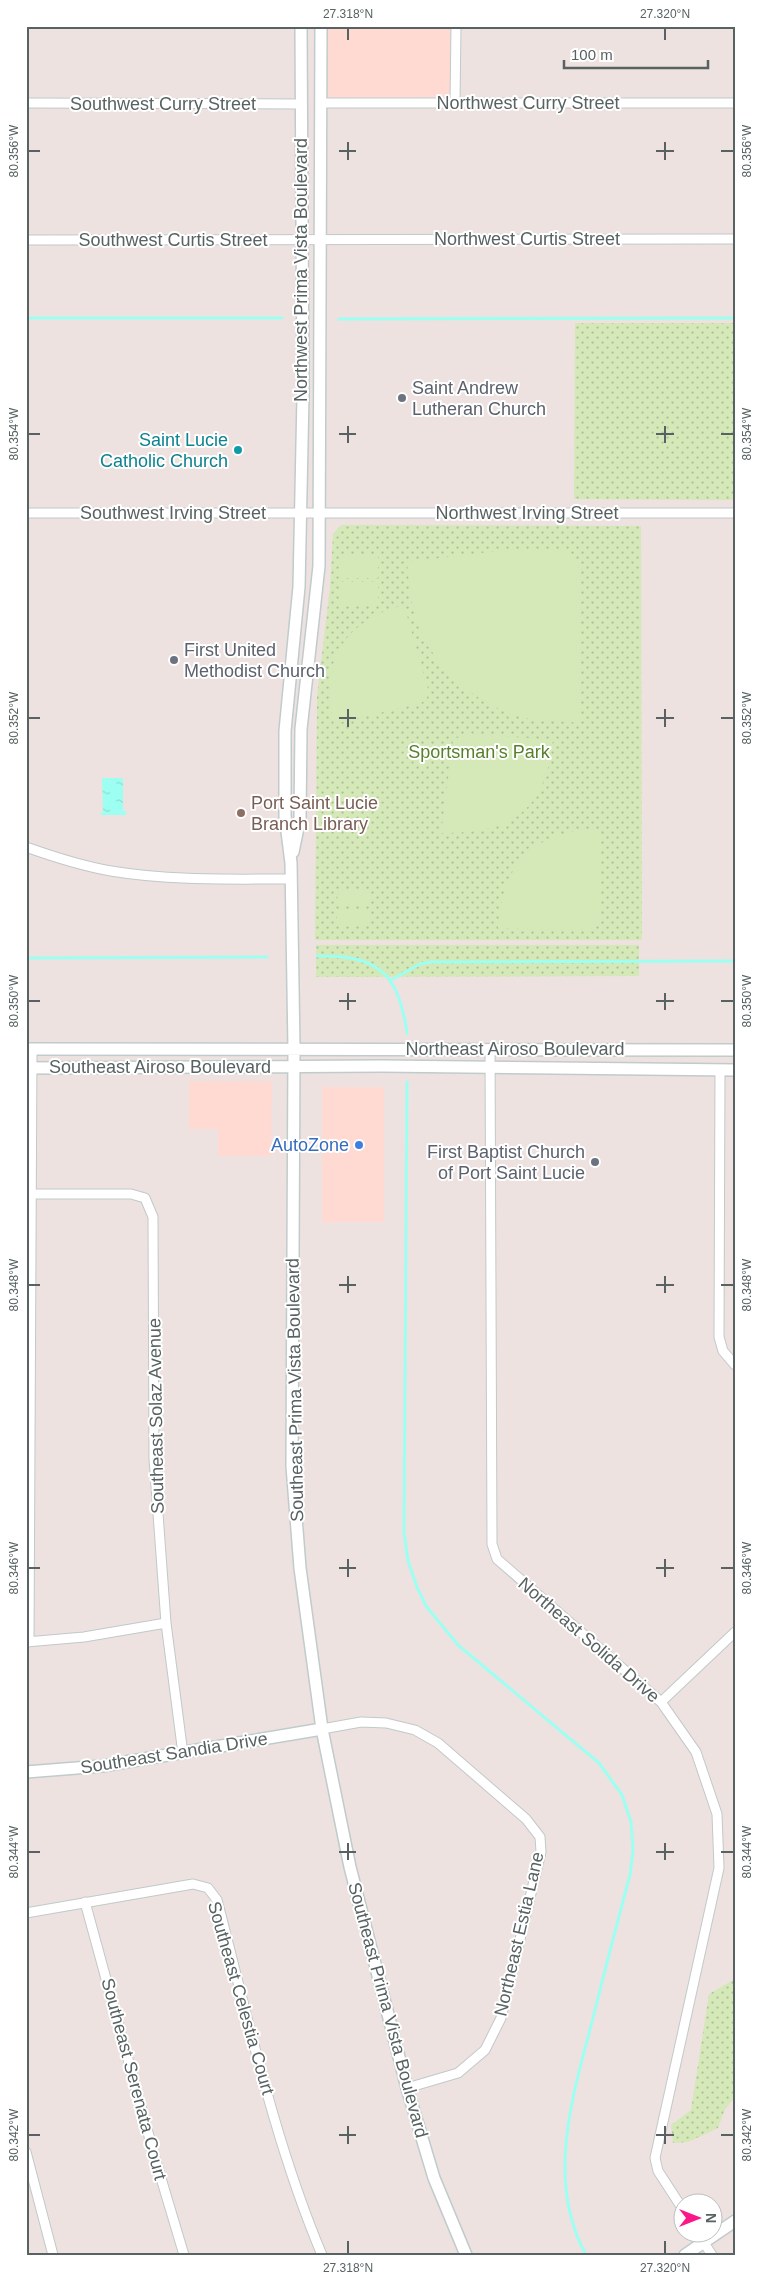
<svg xmlns="http://www.w3.org/2000/svg" width="761" height="2281" font-family="Arial,sans-serif">
<style>
.commercial{fill:#ffdad2}
.grass{fill:url(#grass-dots)}
.pitch{fill:#d4e8b8}
.water{fill:url(#water-ripples)}
.lines{fill:none;stroke-linecap:round;stroke-linejoin:round}
.stream{stroke:#9dfff1;stroke-width:3}
.street-casing{stroke:#c1c9ca;stroke-width:11}
.secondary-casing{stroke:#c1cbcc;stroke-width:14}
.street{stroke:#fff;stroke-width:9}
.secondary{stroke:#fff;stroke-width:11}
.ticks{fill:none;stroke:#586262;stroke-width:2}
.worship-dot{fill:#6b7280;stroke:#fff;stroke-width:2}
.culture-dot{fill:#0f9aa8;stroke:#fff;stroke-width:2}
.education-dot{fill:#8d6e63;stroke:#fff;stroke-width:2}
.shop-dot{fill:#3f7fe0;stroke:#fff;stroke-width:2}
.labels{text-anchor:middle;stroke-width:4;stroke-linejoin:round;paint-order:stroke}
.street-label{font-size:18px;fill:#586262;stroke:#fff}
.worship-label{font-size:18px;fill:#5b616d;stroke:#fff;text-anchor:start}
.culture-label{font-size:18px;fill:#0d838f;stroke:#fff;text-anchor:end}
.park-label{font-size:18px;fill:#57802a;stroke:#fff}
.education-label{font-size:18px;fill:#785e54;stroke:#fff;text-anchor:start}
.shop-label{font-size:18px;fill:#366cbe;stroke:#fff;text-anchor:end}
.neatline{fill:none;stroke:#586262;stroke-width:2}
.ticks-label{font-size:12px;text-anchor:middle;fill:#586262}
</style>
<defs>
<pattern id="grass-dots" width="8" height="8" patternUnits="userSpaceOnUse" patternTransform="scale(1.25)"><rect width="8" height="8" fill="#d4e8b8"/><path d="M2 2h.1M6 6h.1" fill="none" stroke="#afbf99" stroke-width="1.8" stroke-linecap="round"/></pattern>
<pattern id="water-ripples" width="26" height="14" patternUnits="userSpaceOnUse" patternTransform="scale(1.25)"><rect width="26" height="14" fill="#9dfff1"/><path d="M2 4q2-2 4 0t4 0M15 11q2-2 4 0t4 0" fill="none" stroke="#89ddd1"/></pattern>
</defs>
<rect width="100%" height="100%" fill="#ede2df"/>
<!-- commercial -->
<path class="commercial" d="M 327,26 L 450,26 L 450,97 L 328,98 Z
M 189,1081 L 272,1081 L 271,1156 L 218,1156 L 218,1129 L 189,1129 Z
M 322,1087 L 384,1087 L 384,1222 L 322,1222 Z"/>
<!-- grass -->
<path class="grass" d="M 575,323 L 735,323 L 735,500 L 574,499 Z
M 341,525 L 641,526 L 642,940 L 315,940 L 317,697 L 330,587 L 333,534 Z
M 316,945 L 639,945 L 639,976 L 316,977 Z
M 735,1979 L 735,2097 L 725,2109 L 718,2128 L 688,2142 L 673,2143 L 671,2125 L 691,2110 L 709,1994 Z"/>
<!-- pitch -->
<path class="pitch" d="M 565,550 L 578,564 L 580,572 L 579,723 C 561,721 543,721 526,718 C 477,707 431,666 416,619 C 410,600 409,581 407,562 L 498,551 Z
M 341,556 L 378,556 L 378,578 L 341,578 Z
M 341,582 L 378,582 L 378,604 L 341,604 Z
M 404,605 L 428,689 L 427,699 L 421,703 L 334,724 C 332,714 329,704 329,694 C 328,645 359,616 404,605 Z
M 464,733 L 553,740 C 545,812 511,834 441,833 L 453,741 Z
M 579,830 L 599,831 L 599,920 L 589,931 L 498,928 C 502,875 522,840 579,830 Z
M 338,889 L 371,890 L 371,905 L 337,905 Z
M 337,910 L 371,910 L 371,926 L 337,926 Z"/>
<!-- water -->
<path class="water" d="M 102,778 L 123,778 L 123,811 L 126,811 L 126,815 L 100,815 L 103,811 Z"/>
<g class="lines">
<!-- stream -->
<path class="stream" d="M 26,318 L 282,318
M 339,319 L 735,318
M 317,956 C 379,955 398,973 407,1033
M 26,958 L 267,957
M 391,980 L 420,964 L 431,962 L 735,961
M 407,1082 L 404,1532 L 408,1561 L 417,1587 L 426,1606 L 458,1645 L 599,1763 L 622,1795 L 631,1822 L 633,1850 L 630,1875 C 617,1923 605,1970 593,2018 C 573,2095 545,2180 586,2255"/>
<!-- street casing -->
<g class="street-casing">
<path id="street" d="M 455,102 L 456,26
M 26,103 L 300,104
M 321,103 L 735,103
M 26,240 L 735,239
M 26,513 L 735,513
M 26,847 C 54,857 82,866 111,871 C 171,881 231,879 291,879
M 490,1049 L 492,1544 L 497,1559 L 661,1702 L 696,1752 L 717,1814 L 719,1868 L 655,2158 L 658,2171 L 684,2211
M 720,1070 L 719,1337 L 723,1351 L 735,1365
M 26,1194 L 131,1194 L 145,1198 L 153,1217 L 154,1459 L 166,1623 L 183,1754
M 26,1642 L 84,1637 L 166,1623
M 29,1642 L 32,1049
M 661,1702 L 735,1632
M 322,1729 L 361,1722 L 386,1723 L 415,1730 L 438,1743 L 526,1819 L 540,1837 L 541,1852 L 501,2018 L 485,2050 L 458,2073 L 407,2088
M 85,1902 L 155,2158 L 184,2255
M 26,1913 L 193,1884 L 208,1888 L 217,1900 C 248,2018 274,2141 322,2255
M 26,2152 L 53,2255
M 698,2234 L 712,2255"/>
</g>
<!-- secondary casing -->
<g class="secondary-casing">
<path id="secondary" d="M 301,26 L 303,396 L 299,587 L 285,731 L 285,816 L 291,863 L 294,1049 L 292,1466 L 300,1568 L 322,1729 L 350,1867 L 407,2088 L 434,2178 L 466,2255
M 293,852 L 300,818 L 301,729 L 319,566 L 321,26
M 26,1049 L 735,1050
M 26,1068 L 382,1066 L 735,1070
M 26,1772 L 102,1766 L 322,1729
M 685,2255 L 735,2221"/>
</g>
<!-- street -->
<use href="#street" class="street"/>
<!-- secondary -->
<use href="#secondary" class="secondary"/>
</g>
<!-- ticks -->
<path class="ticks" d="M 348,28 L 348,40M 665,28 L 665,40M 348,142 L 348,160M 665,142 L 665,160M 28,151 L 40,151M 339,151 L 356,151M 656,151 L 674,151M 721,151 L 734,151M 348,426 L 348,443M 665,426 L 665,443M 28,434 L 40,434M 339,434 L 356,434M 656,434 L 674,434M 721,434 L 734,434M 348,709 L 348,727M 665,709 L 665,727M 28,718 L 40,718M 339,718 L 356,718M 656,718 L 674,718M 721,718 L 734,718M 348,993 L 348,1010M 665,993 L 665,1010M 28,1001 L 40,1001M 339,1001 L 356,1001M 656,1001 L 674,1001M 721,1001 L 734,1001M 348,1276 L 348,1293M 665,1276 L 665,1293M 28,1285 L 40,1285M 339,1285 L 356,1285M 656,1285 L 674,1285M 721,1285 L 734,1285M 348,1559 L 348,1577M 665,1559 L 665,1577M 28,1568 L 40,1568M 339,1568 L 356,1568M 656,1568 L 674,1568M 721,1568 L 734,1568M 348,1843 L 348,1860M 665,1843 L 665,1860M 28,1852 L 40,1852M 339,1852 L 356,1852M 656,1852 L 674,1852M 721,1852 L 734,1852M 348,2126 L 348,2144M 665,2126 L 665,2144M 28,2135 L 40,2135M 339,2135 L 356,2135M 656,2135 L 674,2135M 721,2135 L 734,2135M 348,2241 L 348,2254M 665,2241 L 665,2254"/>
<!-- markers -->
<g class="worship-dot">
<circle cx="402" cy="398" r="5"/>
<circle cx="174" cy="660" r="5"/>
<circle cx="595" cy="1162" r="5"/>
</g>
<circle class="culture-dot" cx="238" cy="450" r="5"/>
<circle class="education-dot" cx="241" cy="813" r="5"/>
<circle class="shop-dot" cx="359" cy="1145" r="5"/>
<g class="labels">
<!-- street labels -->
<g class="street-label">
<text x="528" y="109">Northwest Curry Street</text>
<text x="163" y="110">Southwest Curry Street</text>
<text x="527" y="245">Northwest Curtis Street</text>
<text x="173" y="246">Southwest Curtis Street</text>
<text transform="translate(301 270) rotate(-90)" y="6">Northwest Prima Vista Boulevard</text>
<text x="173" y="519">Southwest Irving Street</text>
<text x="527" y="519">Northwest Irving Street</text>
<text x="515" y="1055">Northeast Airoso Boulevard</text>
<text x="160" y="1073">Southeast Airoso Boulevard</text>
<text transform="translate(295 1390) rotate(-91)" y="6">Southeast Prima Vista Boulevard</text>
<text transform="translate(156 1416) rotate(-91)" y="6">Southeast Solaz Avenue</text>
<text transform="translate(589 1640) rotate(41)" y="6">Northeast Solida Drive</text>
<text transform="translate(174 1753) rotate(-9)" y="6">Southeast Sandia Drive</text>
<text transform="translate(519 1934) rotate(-77)" y="6">Northeast Estia Lane</text>
<text transform="translate(241 1998) rotate(74)" y="6">Southeast Celestia Court</text>
<text transform="translate(388 2010) rotate(75)" y="6">Southeast Prima Vista Boulevard</text>
<text transform="translate(134 2079) rotate(75)" y="6">Southeast Serenata Court</text>
</g>
<!-- worship labels -->
<g class="worship-label">
<text x="412" y="394">Saint Andrew<tspan x="412" dy="21">Lutheran Church</tspan></text>
<text x="184" y="656">First United<tspan x="184" dy="21">Methodist Church</tspan></text>
<text x="585" y="1158" text-anchor="end">First Baptist Church<tspan x="585" dy="21">of Port Saint Lucie</tspan></text>
</g>
<!-- culture labels -->
<g class="culture-label">
<text x="228" y="446">Saint Lucie<tspan x="228" dy="21">Catholic Church</tspan></text>
</g>
<!-- park labels -->
<g class="park-label">
<text x="479" y="758">Sportsman's Park</text>
</g>
<!-- education labels -->
<g class="education-label">
<text x="251" y="809">Port Saint Lucie<tspan x="251" dy="21">Branch Library</tspan></text>
</g>
<!-- shop labels -->
<g class="shop-label">
<text x="349" y="1151">AutoZone</text>
</g>
</g>
<!-- border -->
<rect width="761" height="2281" fill="none" stroke="#ffffff" stroke-width="55"/>
<!-- north arrow -->
<g transform="translate(698 2218) rotate(90)"><circle r="24" fill="#ffffff" stroke="#bcc0c0"/>
<path d="M0-4L9 19L0 12L-9 19Z" fill="#fa1888"/>
<text y="-8" font-size="14" font-weight="bold" text-anchor="middle" fill="#586262">N</text>
</g>
<!-- scale -->
<path d="M564 60v8h144v-8" fill="none" stroke="#586262" stroke-width="2.5"/>
<text x="571" y="60" font-size="15" fill="#586262" stroke="#ffffff" stroke-width="4" paint-order="stroke">100 m</text>
<rect x="28" y="28" width="706" height="2226" class="neatline"/>
<g class="ticks-label">
<text x="348" y="18">27.318°N</text>
<text x="665" y="18">27.320°N</text>
<text transform="translate(747 151) rotate(-90)" y="4">80.356°W</text>
<text transform="translate(14 151) rotate(-90)" y="4">80.356°W</text>
<text transform="translate(747 434) rotate(-90)" y="4">80.354°W</text>
<text transform="translate(14 434) rotate(-90)" y="4">80.354°W</text>
<text transform="translate(14 718) rotate(-90)" y="4">80.352°W</text>
<text transform="translate(747 718) rotate(-90)" y="4">80.352°W</text>
<text transform="translate(747 1001) rotate(-90)" y="4">80.350°W</text>
<text transform="translate(14 1001) rotate(-90)" y="4">80.350°W</text>
<text transform="translate(747 1285) rotate(-90)" y="4">80.348°W</text>
<text transform="translate(14 1285) rotate(-90)" y="4">80.348°W</text>
<text transform="translate(747 1568) rotate(-90)" y="4">80.346°W</text>
<text transform="translate(14 1568) rotate(-90)" y="4">80.346°W</text>
<text transform="translate(747 1852) rotate(-90)" y="4">80.344°W</text>
<text transform="translate(14 1852) rotate(-90)" y="4">80.344°W</text>
<text transform="translate(747 2135) rotate(-90)" y="4">80.342°W</text>
<text transform="translate(14 2135) rotate(-90)" y="4">80.342°W</text>
<text x="348" y="2272">27.318°N</text>
<text x="665" y="2272">27.320°N</text>
</g>
</svg>
